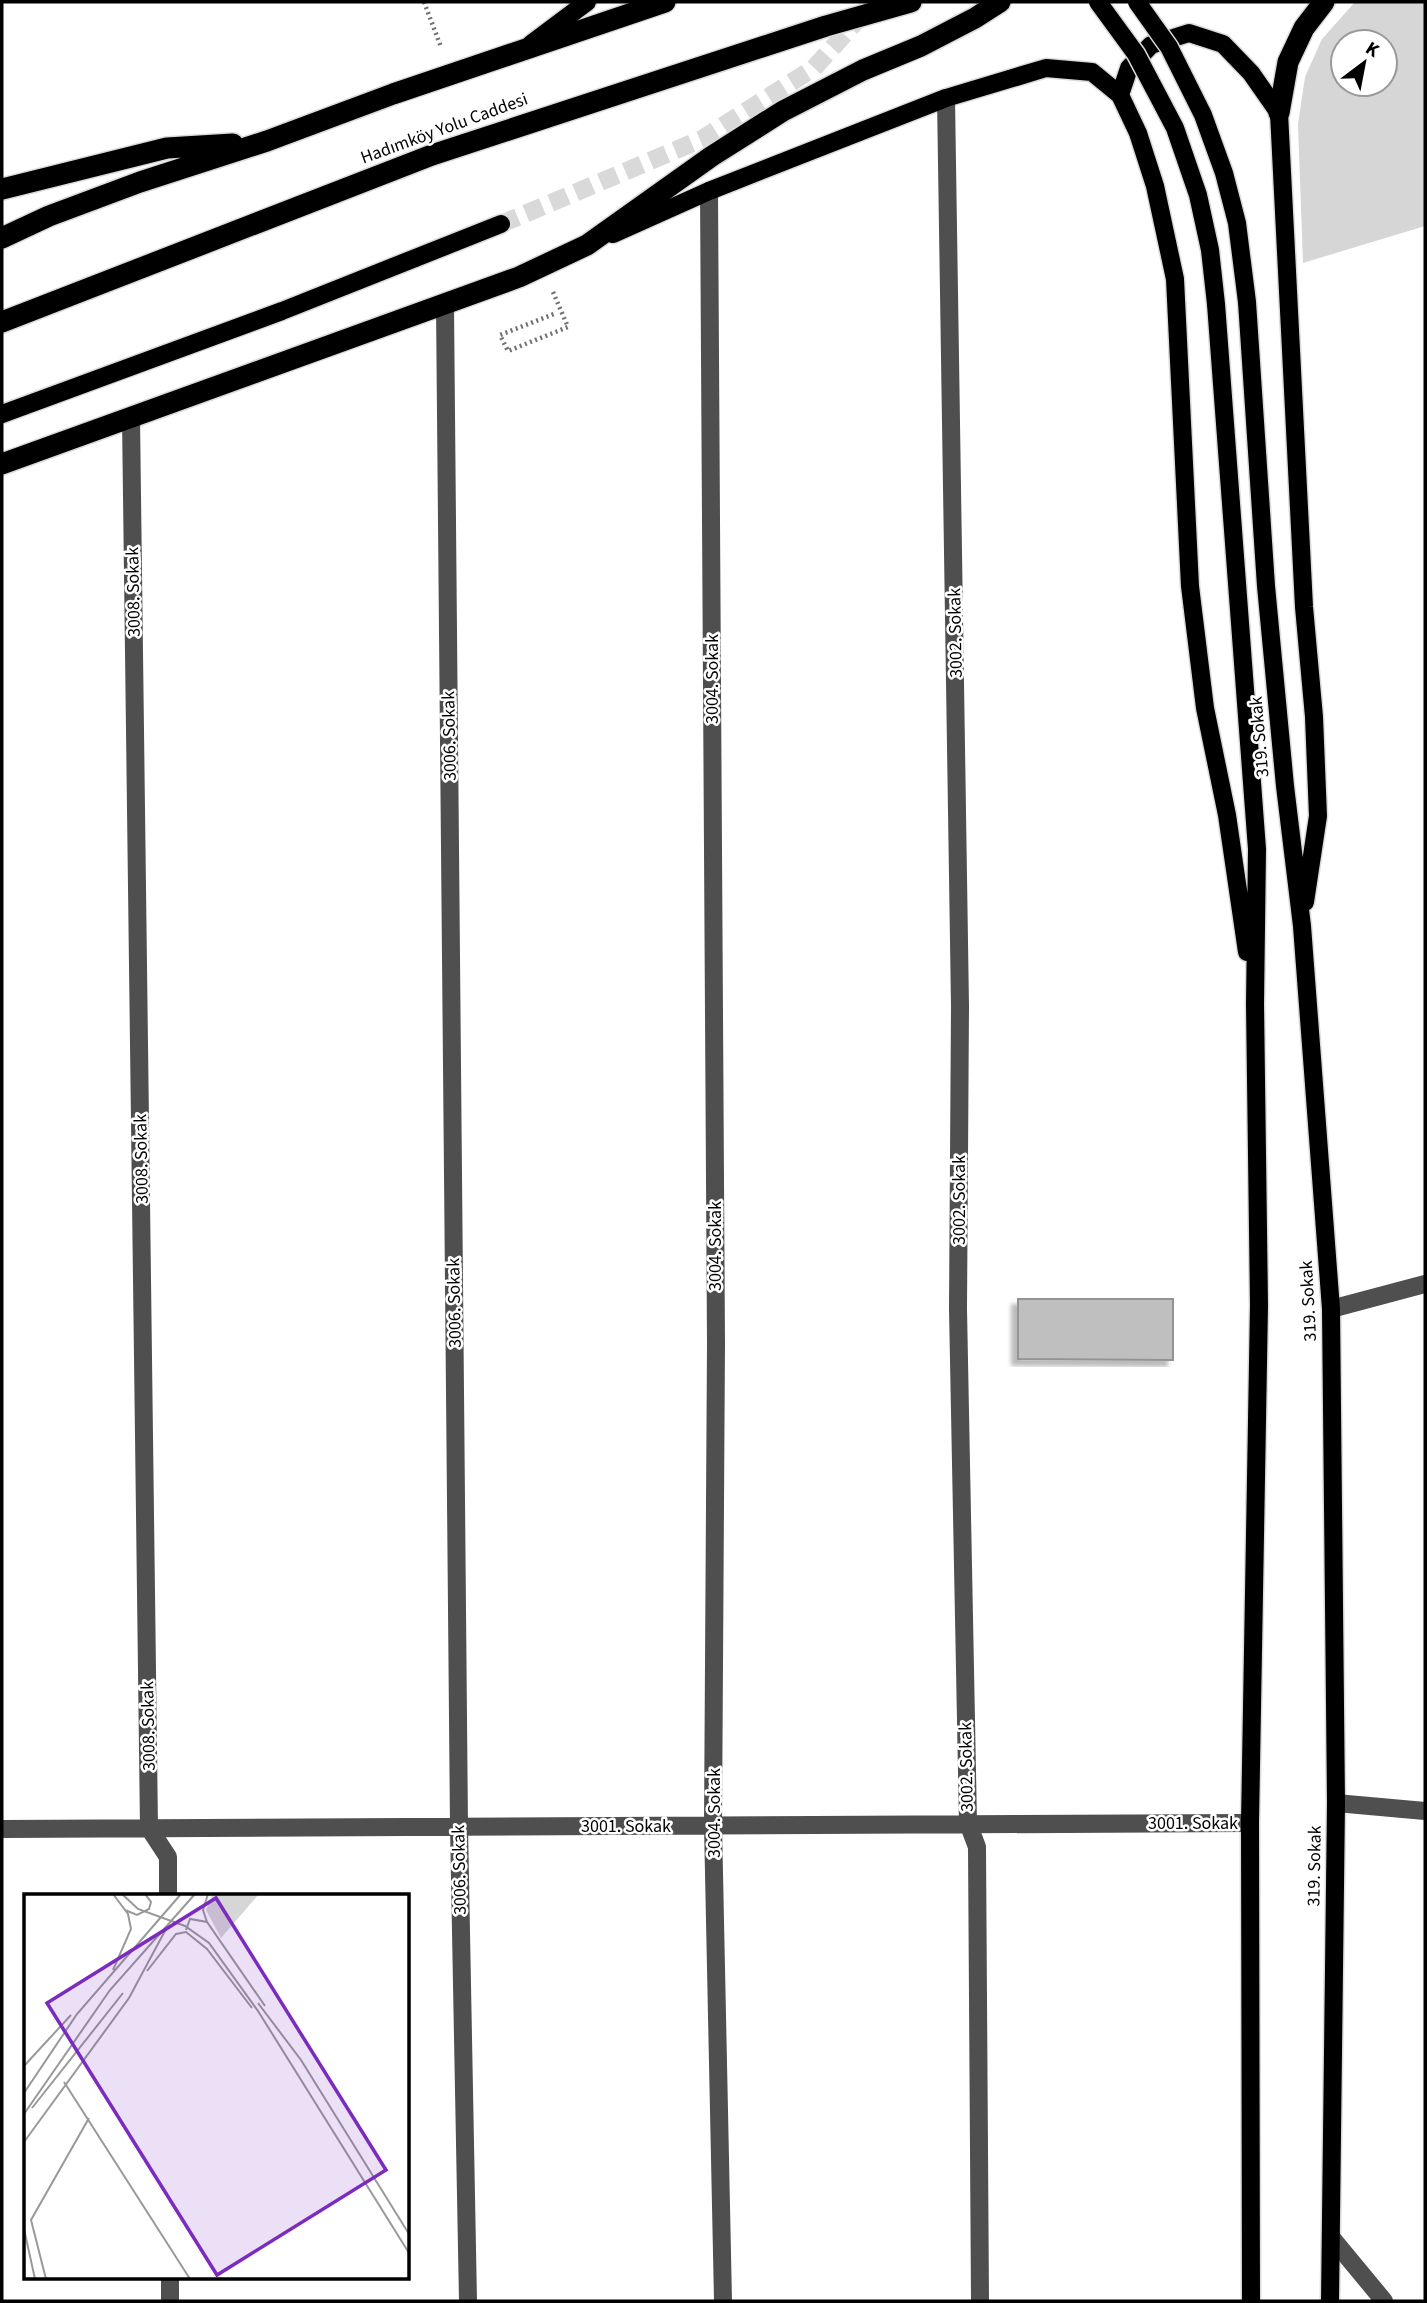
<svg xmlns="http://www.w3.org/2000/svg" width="1427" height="2303" font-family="'Source Sans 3',sans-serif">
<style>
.green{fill:#d6d6d6;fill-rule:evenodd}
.building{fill:#bfbfbf;stroke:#939393;stroke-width:2;filter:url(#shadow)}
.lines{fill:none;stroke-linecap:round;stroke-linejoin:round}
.major-tunnel{stroke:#d9d9d9;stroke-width:18;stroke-dasharray:18 9;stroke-linecap:butt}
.major-casing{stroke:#dbdbdb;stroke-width:21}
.highway-casing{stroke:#dbdbdb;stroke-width:24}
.path{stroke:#717171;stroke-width:4.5;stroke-dasharray:2 3.5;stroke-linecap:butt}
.minor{stroke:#4f4f4f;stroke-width:18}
.major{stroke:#000;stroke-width:18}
.highway{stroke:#000;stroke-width:21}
.major-bridge-casing{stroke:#dbdbdb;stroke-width:21;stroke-linecap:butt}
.major-bridge{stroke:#000;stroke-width:18}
.labels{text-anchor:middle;stroke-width:5;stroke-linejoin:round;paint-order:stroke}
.street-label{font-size:18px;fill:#000;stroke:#fff}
.inset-road{fill:none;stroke:#999;stroke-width:2}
.view{fill:#7b2cbf;fill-opacity:0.15;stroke:#7b2cbf;stroke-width:3.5}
.inset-edge{fill:none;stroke:#000;stroke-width:3.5}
</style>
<defs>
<filter id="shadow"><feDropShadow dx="-6" dy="6" stdDeviation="2" flood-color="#0004"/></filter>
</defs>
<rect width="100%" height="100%" fill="#fff"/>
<!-- green -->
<path class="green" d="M 1355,2 L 1425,2 L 1425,226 L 1303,263 L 1298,124 L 1305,77 L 1322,39 ZM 1343,42 L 1385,42 L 1385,84 L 1343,84 Z"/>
<!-- building -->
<path class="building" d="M 1018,1299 L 1173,1299 L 1173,1360 L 1018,1359 Z"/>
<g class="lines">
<!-- major-tunnel -->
<path class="major-tunnel" d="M 501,224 L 702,139 L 814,68 L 863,14"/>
<!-- major casing -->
<g class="major-casing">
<path id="major" d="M 531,44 L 587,2
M 1120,95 L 1129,68 L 1151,45 L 1189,33 L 1223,44 L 1251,73 L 1279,113 L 1304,607 L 1314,717 L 1318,816 L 1305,902
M 613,234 L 709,191 L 946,98 L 1046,68 L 1092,72 L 1120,95 L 1138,133 L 1155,186 L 1175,279 L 1190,586 L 1205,708 L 1227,815 L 1247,952
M 1247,302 L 1266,586 L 1285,786 L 1302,926 L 1331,1309 L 1336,1803 L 1330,2301
M 1216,304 L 1257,849 L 1255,1004 L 1259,1305 L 1250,1823 L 1251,2301
M 2,414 L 282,311 L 501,224"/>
</g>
<!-- highway casing -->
<g class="highway-casing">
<path id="highway" d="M 1279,113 L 1288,62 L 1304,28 L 1324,2
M 2,189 L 167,148 L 233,144
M 2,238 L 49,216 L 140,182 L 267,141 L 393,94 L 665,2
M 2,322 L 432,155 L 826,26 L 911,2
M 2,464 L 519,277 L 587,245 L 712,156 L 783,111 L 863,70 L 921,46 L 975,18 L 1000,2"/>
</g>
<!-- path -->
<path class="path" d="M 424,2 L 441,47
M 553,292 L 568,327 L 508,351 L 500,335 L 554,314"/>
<!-- minor -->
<path class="minor" d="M 946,98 L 960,1006 L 958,1309 L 968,1823 L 977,1847 L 980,2301
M 709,191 L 716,1343 L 713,1825 L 723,2301
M 445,305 L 459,1826 L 468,2301
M 131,417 L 149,1828 L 168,1857 L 168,1895
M 1331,1309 L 1425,1284
M 1336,1803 L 1425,1811
M 2,1829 L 1250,1823
M 1331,2237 L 1384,2301
M 170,2277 L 170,2301"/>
<!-- major -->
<use href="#major" class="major"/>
<!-- highway -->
<use href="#highway" class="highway"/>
<!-- major-bridge casing -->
<g class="major-bridge-casing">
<path id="major-bridge" d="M 1098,2 L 1136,54 L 1175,128 L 1198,195 L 1210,250 L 1216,304
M 1137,2 L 1169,47 L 1203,115 L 1224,173 L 1237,223 L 1247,302"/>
</g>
<!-- major-bridge -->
<use href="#major-bridge" class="major-bridge"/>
</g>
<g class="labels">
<!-- street labels -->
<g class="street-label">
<text transform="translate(444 128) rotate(-20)" y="6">Hadımköy Yolu Caddesi</text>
<text transform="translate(133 592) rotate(-91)" y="6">3008. Sokak</text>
<text transform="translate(955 633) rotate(-91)" y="6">3002. Sokak</text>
<text transform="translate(712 679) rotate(-90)" y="6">3004. Sokak</text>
<text transform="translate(449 736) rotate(-91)" y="6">3006. Sokak</text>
<text transform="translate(1259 737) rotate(-95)" y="6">319. Sokak</text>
<text transform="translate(141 1159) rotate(-91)" y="6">3008. Sokak</text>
<text transform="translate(959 1200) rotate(-90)" y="6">3002. Sokak</text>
<text transform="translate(715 1246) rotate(-90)" y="6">3004. Sokak</text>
<text transform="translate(1308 1301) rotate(-93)" y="6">319. Sokak</text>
<text transform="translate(454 1303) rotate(-91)" y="6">3006. Sokak</text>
<text transform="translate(148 1726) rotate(-91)" y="6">3008. Sokak</text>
<text transform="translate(966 1767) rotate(-91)" y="6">3002. Sokak</text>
<text transform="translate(714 1813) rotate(-90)" y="6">3004. Sokak</text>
<text x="1193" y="1829">3001. Sokak</text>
<text x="626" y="1832">3001. Sokak</text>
<text transform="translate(1314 1866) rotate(-89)" y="6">319. Sokak</text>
<text transform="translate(459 1870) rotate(-91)" y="6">3006. Sokak</text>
</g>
</g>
<!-- overview -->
<g transform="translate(24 1894)">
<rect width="385" height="385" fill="#fff"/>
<path d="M 189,0 L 235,0 L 197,44 L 182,16 Z" fill="#d6d6d6"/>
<path class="inset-road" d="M 98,0 L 114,15 L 161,32 L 185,49 L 234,117 L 385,359M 125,0 L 147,0M 101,16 L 113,21 L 125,15 L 127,8 L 121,0M 183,28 L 179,16 L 184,0M 162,36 L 166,25 L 183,28 L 241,112M 89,76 L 107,35 L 104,20 L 89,0M 123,77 L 152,40 L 162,38 L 183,55 L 228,114M 234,109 L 277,166 L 385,340M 0,172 L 47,121M 40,188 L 166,385M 0,199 L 53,120 L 157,0M 8,214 L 99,99M 0,220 L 86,96 L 171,0M 0,248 L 105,104 L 142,35M 0,335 L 11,385M 22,385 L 7,326 L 65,224"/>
<path class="view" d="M 192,4 L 362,276 L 193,381 L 23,109 Z"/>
<rect width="385" height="385" class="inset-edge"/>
</g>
<!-- border -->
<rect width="1427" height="2303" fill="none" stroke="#000000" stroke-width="7"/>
<!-- north arrow -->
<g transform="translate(1364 63) rotate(32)"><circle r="33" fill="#ffffff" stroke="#999999" stroke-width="2"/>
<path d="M0-5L12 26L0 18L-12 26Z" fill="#000000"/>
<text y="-10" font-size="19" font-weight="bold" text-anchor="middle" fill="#000000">K</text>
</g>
</svg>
